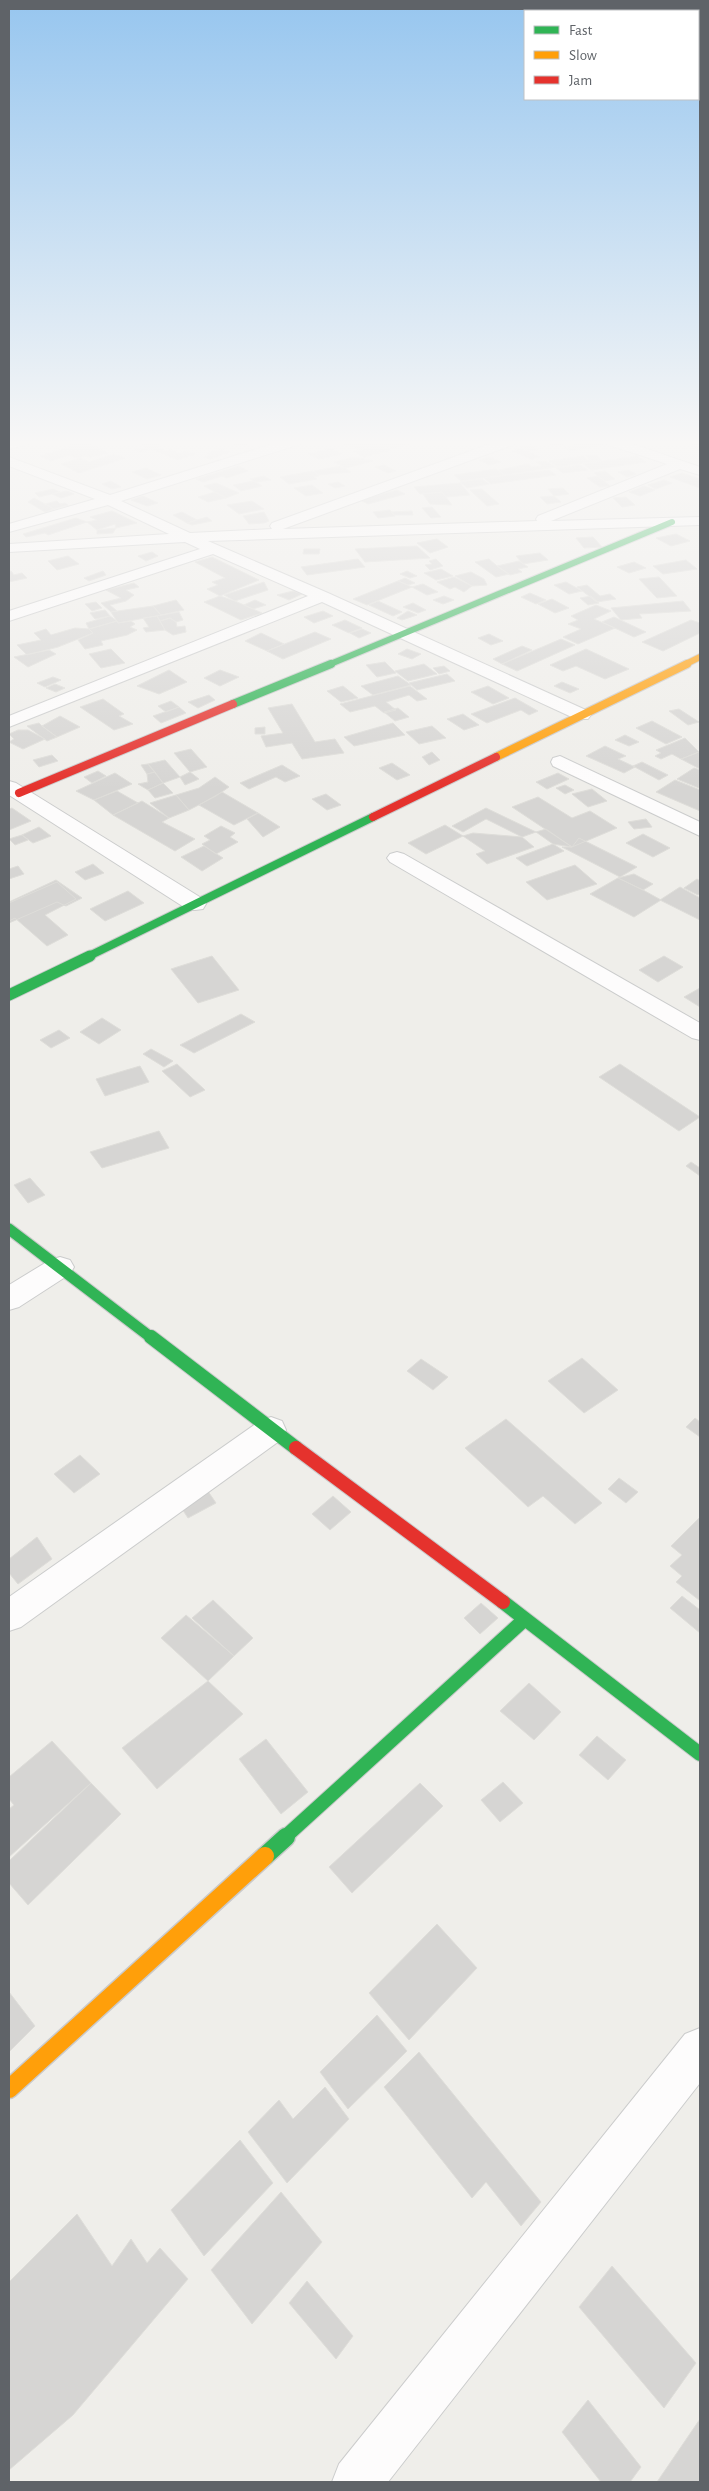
<svg xmlns="http://www.w3.org/2000/svg" width="709" height="2491" font-family="'Alegreya Sans',sans-serif">
<style>
.building{fill:#d6d5d3;stroke:#deddd9}
.lines{fill:none;stroke-linecap:round;stroke-linejoin:round}
.street-casing{stroke:#cbcccc;stroke-width:2}
.fast-far4-casing{stroke:#cacacb;stroke-width:8}
.fast-far3-casing{stroke:#cacacb;stroke-width:10}
.fast-far2-casing{stroke:#cacacb;stroke-width:13}
.fast-far1-casing{stroke:#cacacb;stroke-width:16}
.fast-casing{stroke:#cacacb;stroke-width:21}
.slow-far2-casing{stroke:#cacacb;stroke-width:8}
.slow-far1-casing{stroke:#cacacb;stroke-width:10}
.slow-casing{stroke:#cacacb;stroke-width:21}
.jam-far1-casing{stroke:#cacacb;stroke-width:10}
.jam-casing{stroke:#cacacb;stroke-width:16}
.street{fill:#fdfcfc;fill-rule:evenodd}
.fast-far4{stroke:#30b455;stroke-width:6}
.fast-far3{stroke:#30b455;stroke-width:8}
.fast-far2{stroke:#30b455;stroke-width:11}
.fast-far1{stroke:#30b455;stroke-width:14}
.fast{stroke:#30b455;stroke-width:18}
.slow-far2{stroke:#ff9f0a;stroke-width:6}
.slow-far1{stroke:#ff9f0a;stroke-width:8}
.slow{stroke:#ff9f0a;stroke-width:18}
.jam-far1{stroke:#e5322d;stroke-width:8}
.jam{stroke:#e5322d;stroke-width:14}
</style>
<rect width="100%" height="100%" fill="#efeeea"/>
<!-- building -->
<path class="building" d="M 62,441 L 84,441 L 108,453 L 90,457 L 84,456 L 76,458 L 69,455 L 51,461 L 40,456 L 72,446 Z
M 138,441 L 167,441 L 155,445 L 166,451 L 171,449 L 178,453 L 185,451 L 195,454 L 178,460 L 151,449 L 141,452 L 134,450 L 146,448 Z
M 238,441 L 248,441 L 252,443 L 239,446 L 231,443 Z
M 337,441 L 401,441 L 409,444 L 392,449 L 378,444 L 359,450 Z
M 543,441 L 565,441 L 569,443 L 552,446 Z
M 578,441 L 592,441 L 603,445 L 570,451 L 565,448 L 575,446 L 569,443 Z
M 688,441 L 700,441 L 700,451 L 698,451 Z
M 380,445 L 391,450 L 364,457 L 353,451 Z
M 531,445 L 539,449 L 529,451 L 521,447 Z
M 331,448 L 342,454 L 319,459 L 308,454 Z
M 521,448 L 540,457 L 531,459 L 512,451 Z
M 221,449 L 231,452 L 210,459 L 204,457 L 211,455 L 207,453 Z
M 114,454 L 125,458 L 79,473 L 61,464 L 81,458 L 89,462 Z
M 596,455 L 602,461 L 591,462 L 586,456 Z
M 583,456 L 591,462 L 557,467 L 549,461 Z
M 637,456 L 646,462 L 591,470 L 583,464 Z
M 354,457 L 373,461 L 346,468 L 334,462 Z
M 490,457 L 501,462 L 490,465 L 479,460 Z
M 546,461 L 556,467 L 505,475 L 499,470 L 528,464 L 532,467 L 542,466 L 536,462 Z
M 384,465 L 396,471 L 388,473 L 375,467 Z
M 581,465 L 588,470 L 563,473 L 556,468 Z
M 239,466 L 248,471 L 227,478 L 222,476 L 203,482 L 196,479 Z
M 341,466 L 351,472 L 319,475 L 314,471 Z
M 146,468 L 161,475 L 147,479 L 132,472 Z
M 496,469 L 504,475 L 461,481 L 454,475 Z
M 549,470 L 556,475 L 491,484 L 484,478 Z
M 628,470 L 636,474 L 627,477 L 618,472 Z
M 313,471 L 319,476 L 314,477 L 317,479 L 289,484 L 280,477 Z
M 605,471 L 615,479 L 605,481 L 594,473 Z
M 682,473 L 700,479 L 700,488 L 670,477 Z
M 264,476 L 271,480 L 256,482 L 250,479 Z
M 598,476 L 610,486 L 600,487 L 587,478 Z
M 482,479 L 489,484 L 467,488 L 460,482 Z
M 664,480 L 672,483 L 656,489 L 648,485 Z
M 111,481 L 121,487 L 112,489 L 102,484 Z
M 254,481 L 262,486 L 241,491 L 233,485 Z
M 338,482 L 345,486 L 335,488 L 328,484 Z
M 216,483 L 239,493 L 226,498 L 204,486 Z
M 460,483 L 470,495 L 446,497 L 442,492 L 420,494 L 414,487 Z
M 312,485 L 323,493 L 306,496 L 294,488 Z
M 644,486 L 655,490 L 640,496 L 629,492 Z
M 563,488 L 569,494 L 554,496 L 548,489 Z
M 53,489 L 60,492 L 39,497 L 35,493 Z
M 482,489 L 499,504 L 487,506 L 470,490 Z
M 397,490 L 405,494 L 368,504 L 360,500 Z
M 67,491 L 74,494 L 61,498 L 52,494 Z
M 215,492 L 226,498 L 208,502 L 198,497 Z
M 442,492 L 452,505 L 430,504 L 423,494 Z
M 143,496 L 158,503 L 147,506 L 131,500 Z
M 554,496 L 561,502 L 547,504 L 540,497 Z
M 626,497 L 635,505 L 622,507 L 613,498 Z
M 34,498 L 45,504 L 54,509 L 45,512 L 28,502 Z
M 57,501 L 60,504 L 65,503 L 68,505 L 54,509 L 45,504 Z
M 252,501 L 264,509 L 239,514 L 227,505 Z
M 432,507 L 441,517 L 431,518 L 422,508 Z
M 390,510 L 395,516 L 378,518 L 373,512 Z
M 112,511 L 137,523 L 116,528 L 115,524 L 97,530 L 87,522 L 97,520 L 90,517 Z
M 412,511 L 413,515 L 394,515 L 391,512 Z
M 182,512 L 197,520 L 187,523 L 173,515 Z
M 264,512 L 269,521 L 264,523 L 249,524 L 243,516 Z
M 207,517 L 212,521 L 192,525 L 187,523 Z
M 76,518 L 87,522 L 48,535 L 45,533 L 26,537 L 23,534 Z
M 116,528 L 113,533 L 97,534 L 97,530 Z
M 676,534 L 690,541 L 671,546 L 656,538 Z
M 593,537 L 602,547 L 584,548 L 576,538 Z
M 437,539 L 448,547 L 430,553 L 417,543 Z
M 417,546 L 430,558 L 365,562 L 355,549 Z
M 304,549 L 320,549 L 319,554 L 303,554 Z
M 152,552 L 158,556 L 146,561 L 138,556 Z
M 540,553 L 548,560 L 523,564 L 516,556 Z
M 68,556 L 79,564 L 57,570 L 48,561 Z
M 212,557 L 259,580 L 220,596 L 207,589 L 218,585 L 212,582 L 225,578 L 195,562 Z
M 358,559 L 365,567 L 307,575 L 301,567 Z
M 436,559 L 443,566 L 430,570 L 425,565 L 432,564 L 429,561 Z
M 489,559 L 497,566 L 509,574 L 496,577 L 475,562 Z
M 686,560 L 697,569 L 663,574 L 653,566 Z
M 519,561 L 528,567 L 518,569 L 522,572 L 510,575 L 497,566 Z
M 634,562 L 646,568 L 629,573 L 617,567 Z
M 441,569 L 453,576 L 436,580 L 424,573 Z
M 11,571 L 14,575 L 22,573 L 27,578 L 9,582 L 9,572 Z
M 103,571 L 106,575 L 89,581 L 84,578 Z
M 407,571 L 417,576 L 410,578 L 400,574 Z
M 471,572 L 484,579 L 487,585 L 472,586 L 455,576 Z
M 454,577 L 472,586 L 464,592 L 455,587 L 450,589 L 437,582 Z
M 659,577 L 677,596 L 657,598 L 639,579 Z
M 405,578 L 415,583 L 408,585 L 398,581 Z
M 398,581 L 412,587 L 367,605 L 353,599 Z
M 264,582 L 268,590 L 235,601 L 224,595 Z
M 566,582 L 582,591 L 569,594 L 554,585 Z
M 134,583 L 139,587 L 126,590 L 134,595 L 126,601 L 110,605 L 117,611 L 111,612 L 101,603 L 121,598 L 106,590 Z
M 423,584 L 438,592 L 427,595 L 412,587 Z
M 587,585 L 600,596 L 610,594 L 616,599 L 597,602 L 577,587 Z
M 293,591 L 302,594 L 289,600 L 277,595 Z
M 530,593 L 546,600 L 536,604 L 521,597 Z
M 220,596 L 235,601 L 262,613 L 241,620 L 204,602 Z
M 444,596 L 454,600 L 443,604 L 433,600 Z
M 591,596 L 599,603 L 588,605 L 580,598 Z
M 552,599 L 569,608 L 555,613 L 538,604 Z
M 176,600 L 184,610 L 161,615 L 153,606 Z
M 255,600 L 266,605 L 253,609 L 244,605 Z
M 378,601 L 402,612 L 393,616 L 369,605 Z
M 683,601 L 691,611 L 639,614 L 642,618 L 621,620 L 611,608 Z
M 96,602 L 102,608 L 92,611 L 85,604 Z
M 413,603 L 426,610 L 418,613 L 403,607 Z
M 596,605 L 611,611 L 594,619 L 615,628 L 578,644 L 563,637 L 581,629 L 568,624 L 578,620 L 571,616 Z
M 153,606 L 161,615 L 118,623 L 111,612 Z
M 105,610 L 110,616 L 95,619 L 90,613 Z
M 323,611 L 333,616 L 314,623 L 304,617 Z
M 408,611 L 417,615 L 402,620 L 397,618 Z
M 179,612 L 183,620 L 176,622 L 170,618 L 160,621 L 157,616 Z
M 110,616 L 117,621 L 89,629 L 86,623 Z
M 157,616 L 165,630 L 146,632 L 143,628 L 149,627 L 143,618 Z
M 614,617 L 646,632 L 634,637 L 602,622 Z
M 170,618 L 176,622 L 177,627 L 185,626 L 186,632 L 173,635 L 165,630 L 160,621 Z
M 345,620 L 362,628 L 349,633 L 332,625 Z
M 691,620 L 700,623 L 700,633 L 663,651 L 642,642 Z
M 117,621 L 118,623 L 131,621 L 135,624 L 130,627 L 137,630 L 127,635 L 101,641 L 103,645 L 85,649 L 78,640 L 93,633 L 89,629 Z
M 75,628 L 89,629 L 93,633 L 58,647 L 27,655 L 17,645 L 41,640 L 34,633 L 46,629 L 51,635 Z
M 362,629 L 371,633 L 359,638 L 350,633 Z
M 315,632 L 331,639 L 283,659 L 267,651 Z
M 261,633 L 284,644 L 267,651 L 245,641 Z
M 489,634 L 503,641 L 491,645 L 478,638 Z
M 561,639 L 575,645 L 517,671 L 502,664 Z
M 522,646 L 532,650 L 502,664 L 493,659 Z
M 111,649 L 125,663 L 101,668 L 89,654 Z
M 407,649 L 421,654 L 412,659 L 398,654 Z
M 586,649 L 629,669 L 605,679 L 576,666 L 563,671 L 550,665 Z
M 49,650 L 56,654 L 28,667 L 14,657 Z
M 385,662 L 396,673 L 377,677 L 366,665 Z
M 424,664 L 437,674 L 408,681 L 395,671 Z
M 444,666 L 450,671 L 439,674 L 433,668 Z
M 169,670 L 187,682 L 159,694 L 137,686 Z
M 220,670 L 239,677 L 220,686 L 204,678 Z
M 447,674 L 455,681 L 417,690 L 409,683 Z
M 398,676 L 411,685 L 373,695 L 361,686 Z
M 53,677 L 61,680 L 45,687 L 37,683 Z
M 562,682 L 579,689 L 570,693 L 554,686 Z
M 55,684 L 65,688 L 56,692 L 46,688 Z
M 343,686 L 358,698 L 341,702 L 327,691 Z
M 410,686 L 427,699 L 417,701 L 409,695 L 386,702 L 396,710 L 384,713 L 375,706 L 350,712 L 340,704 Z
M 488,686 L 509,698 L 493,704 L 471,692 Z
M 209,695 L 215,700 L 198,708 L 188,702 Z
M 515,698 L 538,711 L 529,715 L 521,710 L 487,723 L 471,714 Z
M 103,699 L 124,714 L 119,716 L 133,724 L 114,730 L 80,707 Z
M 171,701 L 179,707 L 166,712 L 158,706 Z
M 292,704 L 315,742 L 335,739 L 344,753 L 302,759 L 292,743 L 266,747 L 261,736 L 283,733 L 268,708 Z
M 179,707 L 186,713 L 161,723 L 153,716 Z
M 398,708 L 409,717 L 395,721 L 384,712 Z
M 679,709 L 699,722 L 688,725 L 669,711 Z
M 463,714 L 479,725 L 464,730 L 447,719 Z
M 60,716 L 80,727 L 57,737 L 42,726 Z
M 652,721 L 682,737 L 666,744 L 636,728 Z
M 39,723 L 42,726 L 57,737 L 47,741 L 27,726 Z
M 393,723 L 405,735 L 354,746 L 344,737 Z
M 432,726 L 446,738 L 419,744 L 406,732 Z
M 265,727 L 265,734 L 255,734 L 255,728 Z
M 18,730 L 28,730 L 45,739 L 23,749 L 9,742 L 14,739 L 9,734 Z
M 625,735 L 639,742 L 629,746 L 615,740 Z
M 685,738 L 699,752 L 681,759 L 672,754 L 661,759 L 655,756 L 661,753 L 656,750 Z
M 605,746 L 626,756 L 618,759 L 635,767 L 624,773 L 586,756 Z
M 191,749 L 207,767 L 190,772 L 174,753 Z
M 432,752 L 440,760 L 429,765 L 422,757 Z
M 699,752 L 700,769 L 681,759 Z
M 52,755 L 58,761 L 39,767 L 33,760 Z
M 165,760 L 180,777 L 163,783 L 148,764 Z
M 642,762 L 668,775 L 659,780 L 633,766 Z
M 392,763 L 410,775 L 397,780 L 379,768 Z
M 148,764 L 155,772 L 147,774 L 141,765 Z
M 282,765 L 300,776 L 285,782 L 276,777 L 249,789 L 240,783 Z
M 694,768 L 700,770 L 699,788 L 677,779 Z
M 98,771 L 106,776 L 92,783 L 84,777 Z
M 155,772 L 163,783 L 148,790 L 138,784 L 148,782 L 147,774 Z
M 190,772 L 199,779 L 185,785 L 180,777 Z
M 115,773 L 132,784 L 94,800 L 76,791 Z
M 558,773 L 569,779 L 547,789 L 536,782 Z
M 215,777 L 229,787 L 216,796 L 189,810 L 176,795 L 199,788 Z
M 675,780 L 700,790 L 700,811 L 656,792 Z
M 163,783 L 173,793 L 155,798 L 148,790 Z
M 565,785 L 574,790 L 565,794 L 556,788 Z
M 592,789 L 607,801 L 588,807 L 572,794 Z
M 117,791 L 138,803 L 113,815 L 94,800 Z
M 222,792 L 258,813 L 234,825 L 199,805 Z
M 326,794 L 341,805 L 327,810 L 312,799 Z
M 176,795 L 189,810 L 169,818 L 150,803 Z
M 538,797 L 572,818 L 590,811 L 617,828 L 572,847 L 512,807 Z
M 142,801 L 169,818 L 162,822 L 195,839 L 175,851 L 113,815 Z
M 12,808 L 31,821 L 9,830 L 9,809 Z
M 486,808 L 536,832 L 522,837 L 486,819 L 463,832 L 452,826 Z
M 258,813 L 280,827 L 263,837 L 247,819 Z
M 646,819 L 652,827 L 634,829 L 628,822 Z
M 445,825 L 463,836 L 426,854 L 408,843 Z
M 221,826 L 235,833 L 230,837 L 238,842 L 216,854 L 202,844 L 210,840 L 204,836 Z
M 39,827 L 51,836 L 33,843 L 22,835 Z
M 546,829 L 572,847 L 553,844 L 536,832 Z
M 473,833 L 522,837 L 534,847 L 487,864 L 476,854 L 485,851 L 463,836 Z
M 643,834 L 670,848 L 653,857 L 626,843 Z
M 22,835 L 28,840 L 15,845 L 9,839 Z
M 579,838 L 637,867 L 620,877 L 562,847 L 572,847 Z
M 553,844 L 564,851 L 527,866 L 516,858 Z
M 204,846 L 223,858 L 202,871 L 181,857 Z
M 93,864 L 104,873 L 85,880 L 75,872 Z
M 575,865 L 597,884 L 547,900 L 526,882 Z
M 18,866 L 24,874 L 9,879 L 9,869 Z
M 634,874 L 653,884 L 643,890 L 618,878 Z
M 618,878 L 643,890 L 661,900 L 634,917 L 590,894 Z
M 697,879 L 700,881 L 700,893 L 698,895 L 684,888 Z
M 56,880 L 82,898 L 66,906 L 57,902 L 9,923 L 9,902 Z
M 57,882 L 76,899 L 45,915 L 68,935 L 47,946 L 15,918 L 9,921 L 9,903 Z
M 680,887 L 700,898 L 700,920 L 660,900 Z
M 128,891 L 144,903 L 105,921 L 90,909 Z
M 212,956 L 239,990 L 198,1003 L 171,969 Z
M 664,956 L 683,967 L 658,982 L 639,970 Z
M 700,988 L 700,1007 L 684,997 Z
M 241,1014 L 255,1022 L 194,1053 L 180,1045 Z
M 102,1018 L 121,1030 L 99,1044 L 80,1032 Z
M 59,1030 L 70,1038 L 51,1048 L 40,1040 Z
M 151,1049 L 173,1061 L 164,1067 L 143,1054 Z
M 177,1064 L 205,1090 L 190,1097 L 162,1071 Z
M 620,1064 L 700,1117 L 679,1131 L 599,1077 Z
M 140,1066 L 149,1082 L 105,1096 L 96,1079 Z
M 159,1131 L 169,1148 L 102,1168 L 90,1152 Z
M 691,1162 L 700,1168 L 700,1176 L 686,1166 Z
M 30,1178 L 45,1195 L 28,1203 L 14,1185 Z
M 582,1358 L 618,1390 L 584,1413 L 548,1381 Z
M 421,1359 L 448,1377 L 433,1390 L 407,1371 Z
M 695,1418 L 700,1422 L 700,1437 L 686,1427 Z
M 506,1419 L 602,1503 L 575,1524 L 543,1496 L 528,1507 L 465,1448 Z
M 80,1455 L 100,1474 L 74,1493 L 54,1474 Z
M 619,1478 L 638,1492 L 626,1503 L 608,1489 Z
M 203,1484 L 216,1503 L 188,1518 L 175,1498 Z
M 333,1496 L 351,1512 L 330,1530 L 312,1514 Z
M 700,1517 L 700,1598 L 699,1600 L 676,1582 L 682,1576 L 670,1566 L 682,1555 L 671,1546 Z
M 37,1537 L 52,1559 L 18,1584 L 9,1573 L 9,1559 Z
M 682,1596 L 700,1610 L 700,1633 L 670,1608 Z
M 213,1600 L 253,1638 L 234,1656 L 192,1618 Z
M 481,1603 L 498,1618 L 480,1634 L 464,1618 Z
M 186,1615 L 234,1656 L 208,1681 L 161,1638 Z
M 208,1681 L 243,1714 L 157,1789 L 122,1748 Z
M 529,1683 L 561,1712 L 534,1740 L 500,1711 Z
M 597,1736 L 626,1760 L 608,1780 L 579,1755 Z
M 266,1739 L 308,1792 L 281,1814 L 239,1759 Z
M 52,1741 L 91,1783 L 9,1857 L 9,1809 L 14,1805 L 9,1799 L 9,1777 Z
M 503,1782 L 523,1803 L 500,1822 L 481,1800 Z
M 91,1783 L 121,1814 L 28,1905 L 9,1883 L 9,1861 Z
M 420,1783 L 443,1806 L 352,1893 L 329,1867 Z
M 437,1924 L 477,1968 L 409,2040 L 369,1993 Z
M 9,1992 L 35,2026 L 9,2052 Z
M 377,2015 L 407,2051 L 348,2109 L 320,2072 Z
M 419,2052 L 541,2202 L 521,2226 L 486,2182 L 472,2198 L 384,2087 Z
M 325,2087 L 349,2119 L 287,2183 L 248,2132 L 279,2100 L 293,2119 Z
M 240,2140 L 273,2183 L 204,2256 L 171,2210 Z
M 281,2192 L 322,2242 L 252,2324 L 211,2270 Z
M 77,2214 L 112,2266 L 131,2239 L 147,2263 L 160,2248 L 188,2279 L 73,2415 L 9,2470 L 9,2282 Z
M 612,2266 L 696,2363 L 664,2408 L 579,2307 Z
M 307,2281 L 353,2336 L 336,2359 L 289,2303 Z
M 588,2400 L 641,2467 L 630,2482 L 601,2482 L 562,2432 Z
M 700,2419 L 700,2482 L 657,2482 Z"/>
<g class="lines">
<!-- street casing -->
<g class="street-casing">
<path id="street" d="M 9,441 L 31,441 L 29,444 L 9,449 Z
M 282,441 L 302,441 L 300,444 L 121,501 L 190,533 L 272,529 L 270,526 L 272,523 L 498,441 L 516,441 L 515,444 L 283,529 L 537,521 L 536,519 L 538,516 L 667,464 L 606,444 L 604,441 L 624,441 L 700,467 L 700,475 L 680,469 L 551,521 L 700,517 L 700,525 L 208,541 L 328,593 L 588,711 L 591,715 L 588,719 L 576,719 L 322,602 L 9,727 L 9,716 L 308,596 L 213,554 L 9,621 L 9,611 L 200,549 L 185,542 L 9,552 L 9,544 L 169,534 L 108,505 L 9,532 L 9,524 L 95,499 L 9,466 L 9,457 L 110,495 Z
M 560,756 L 700,822 L 700,836 L 553,766 L 551,762 L 553,758 Z
M 9,781 L 16,783 L 203,899 L 206,904 L 203,909 L 195,910 L 187,909 L 9,795 Z
M 397,852 L 404,854 L 700,1023 L 700,1040 L 692,1038 L 390,862 L 387,858 L 390,854 Z
M 60,1257 L 70,1260 L 74,1267 L 70,1274 L 19,1307 L 9,1310 L 9,1285 L 50,1260 Z
M 271,1417 L 282,1421 L 286,1430 L 282,1439 L 21,1627 L 9,1631 L 9,1597 L 260,1421 Z
M 700,2028 L 700,2083 L 388,2482 L 332,2482 L 339,2464 L 685,2034 Z"/>
</g>
<!-- fast-far4 casing -->
<g class="fast-far4-casing">
<path id="fast-far4" d="M 328,665 L 672,522"/>
</g>
<!-- fast-far3 casing -->
<g class="fast-far3-casing">
<path id="fast-far3" d="M 233,704 L 331,664
M 87,957 L 373,817"/>
</g>
<!-- fast-far2 casing -->
<g class="fast-far2-casing">
<path id="fast-far2" d="M 9,995 L 90,956
M 9,1229 L 153,1339"/>
</g>
<!-- fast-far1 casing -->
<g class="fast-far1-casing">
<path id="fast-far1" d="M 151,1337 L 296,1448
M 503,1602 L 700,1754
M 284,1838 L 525,1619"/>
</g>
<!-- fast casing -->
<g class="fast-casing">
<path id="fast" d="M 265,1856 L 286,1837"/>
</g>
<!-- slow-far2 casing -->
<g class="slow-far2-casing">
<path id="slow-far2" d="M 684,665 L 700,657"/>
</g>
<!-- slow-far1 casing -->
<g class="slow-far1-casing">
<path id="slow-far1" d="M 496,757 L 687,664"/>
</g>
<!-- slow casing -->
<g class="slow-casing">
<path id="slow" d="M 9,2089 L 265,1856"/>
</g>
<!-- jam-far1 casing -->
<g class="jam-far1-casing">
<path id="jam-far1" d="M 19,793 L 233,704
M 373,817 L 496,757"/>
</g>
<!-- jam casing -->
<g class="jam-casing">
<path id="jam" d="M 296,1448 L 503,1602"/>
</g>
<!-- street -->
<use href="#street" class="street"/>
<!-- fast-far4 -->
<use href="#fast-far4" class="fast-far4"/>
<!-- fast-far3 -->
<use href="#fast-far3" class="fast-far3"/>
<!-- fast-far2 -->
<use href="#fast-far2" class="fast-far2"/>
<!-- fast-far1 -->
<use href="#fast-far1" class="fast-far1"/>
<!-- fast -->
<use href="#fast" class="fast"/>
<!-- slow-far2 -->
<use href="#slow-far2" class="slow-far2"/>
<!-- slow-far1 -->
<use href="#slow-far1" class="slow-far1"/>
<!-- slow -->
<use href="#slow" class="slow"/>
<!-- jam-far1 -->
<use href="#jam-far1" class="jam-far1"/>
<!-- jam -->
<use href="#jam" class="jam"/>
</g>
<!-- sky -->
<linearGradient id="sky" x2="0" y2="1"><stop stop-color="#97c6ef"/><stop offset="0.56" stop-color="#f8f7f6"/><stop offset="1" stop-color="#f8f7f6" stop-opacity="0"/></linearGradient>
<rect width="709" height="790" fill="url(#sky)"/>
<!-- border -->
<rect width="709" height="2491" fill="none" stroke="#5f6368" stroke-width="20"/>
<!-- legend -->
<rect x="524" y="10" width="175" height="90" fill="#ffffff" stroke="#bfc1c3"/>
<rect x="534" y="26" width="25" height="8" fill="#30b455" stroke="#bfc1c3"/>
<text x="569" y="35" font-size="15" fill="#5f6368">Fast</text>
<rect x="534" y="51" width="25" height="8" fill="#ff9f0a" stroke="#bfc1c3"/>
<text x="569" y="60" font-size="15" fill="#5f6368">Slow</text>
<rect x="534" y="76" width="25" height="8" fill="#e5322d" stroke="#bfc1c3"/>
<text x="569" y="85" font-size="15" fill="#5f6368">Jam</text>
</svg>
